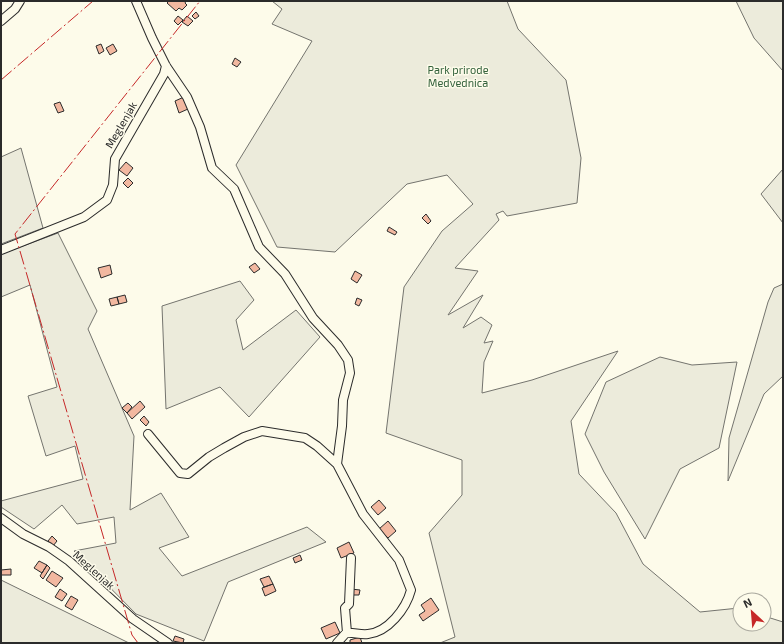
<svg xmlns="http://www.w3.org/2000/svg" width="784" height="644" font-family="'Exo 2',sans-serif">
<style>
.green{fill:#ecebdb;stroke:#74746e}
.building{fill:#f2b8a0;stroke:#2b2b2b}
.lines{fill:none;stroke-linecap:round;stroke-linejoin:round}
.minor-casing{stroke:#2b2b2b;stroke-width:10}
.minor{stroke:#fdfbea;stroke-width:8}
.power{stroke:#c62828;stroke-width:1;stroke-dasharray:14 3 2 3;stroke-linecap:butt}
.labels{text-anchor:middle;stroke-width:3;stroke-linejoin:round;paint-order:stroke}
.park-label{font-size:11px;fill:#34623c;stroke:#fdfbea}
.street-label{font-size:11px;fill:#2b2b2b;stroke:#fdfbea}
</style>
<rect width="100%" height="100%" fill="#fdfbea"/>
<!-- green -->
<path class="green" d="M 272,1 L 507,1 L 518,29 L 566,80 L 581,158 L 577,203 L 507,216 L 503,211 L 496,214 L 499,220 L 455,268 L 478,271 L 448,315 L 483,295 L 463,328 L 481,317 L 492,325 L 484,343 L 493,341 L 484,362 L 482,393 L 532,380 L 618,351 L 571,421 L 579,474 L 616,513 L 643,564 L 700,612 L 739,608 L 740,624 L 764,624 L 764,616 L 783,622 L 783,643 L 440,643 L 455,637 L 429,533 L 462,495 L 462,460 L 386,433 L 404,287 L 442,231 L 473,204 L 447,175 L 407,184 L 335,252 L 277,247 L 236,165 L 312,41 L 272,24 L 282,9 Z
M 736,1 L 783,1 L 783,71 L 754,38 Z
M 21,148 L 43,228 L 1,244 L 1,157 Z
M 783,169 L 783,223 L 761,194 Z
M 58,233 L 97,311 L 88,329 L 134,436 L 130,510 L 161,493 L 189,537 L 159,548 L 182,576 L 307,527 L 326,542 L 228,582 L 204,641 L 136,614 L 74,551 L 116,543 L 114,517 L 77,524 L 62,505 L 34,529 L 1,507 L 1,501 L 83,479 L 75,446 L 46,456 L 28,396 L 57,387 L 30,285 L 1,297 L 1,254 Z
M 240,281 L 254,300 L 236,320 L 243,350 L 296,310 L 320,337 L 249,417 L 220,387 L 166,409 L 162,306 Z
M 783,284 L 783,376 L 764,394 L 728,481 L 729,438 L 768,302 L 774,288 Z
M 660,357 L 692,365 L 737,362 L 719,448 L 680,469 L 645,539 L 604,472 L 585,434 L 606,382 Z
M 1,580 L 129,643 L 1,643 Z"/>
<!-- building -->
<path class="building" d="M 169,1 L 186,1 L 185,3 L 187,5 L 182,10 L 179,8 L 176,11 L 167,3 Z
M 196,12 L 199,16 L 195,19 L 192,16 Z
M 178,16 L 183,20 L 178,25 L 174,21 Z
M 187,16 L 193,21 L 188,26 L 182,22 Z
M 101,44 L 104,51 L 99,54 L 96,46 Z
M 113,44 L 117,51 L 110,55 L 106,48 Z
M 235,58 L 241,62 L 237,67 L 232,64 Z
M 184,97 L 188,109 L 179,113 L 175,101 Z
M 60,102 L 64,111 L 58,113 L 54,104 Z
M 126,162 L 133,168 L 127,176 L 119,170 Z
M 128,178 L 133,183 L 128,188 L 123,183 Z
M 426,214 L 431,221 L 428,224 L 422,218 Z
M 389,227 L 397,232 L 395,235 L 387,231 Z
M 255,263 L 260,269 L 254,273 L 249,267 Z
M 110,265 L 112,274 L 101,278 L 98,268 Z
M 355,271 L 362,275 L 357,283 L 351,279 Z
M 125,295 L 127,302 L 119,304 L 117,297 Z
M 117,297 L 119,304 L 111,306 L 109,299 Z
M 357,298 L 362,300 L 359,306 L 355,304 Z
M 140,401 L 145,407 L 132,419 L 127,413 Z
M 128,403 L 132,407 L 127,413 L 122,408 Z
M 144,416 L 149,422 L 146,426 L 140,420 Z
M 379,500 L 386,508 L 378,515 L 371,507 Z
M 388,521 L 396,531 L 388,538 L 379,529 Z
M 52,536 L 57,541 L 53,546 L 48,541 Z
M 349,542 L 354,553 L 341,558 L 337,548 Z
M 300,555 L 302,560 L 295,563 L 293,558 Z
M 39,561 L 47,565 L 42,573 L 34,568 Z
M 47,565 L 50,568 L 43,579 L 40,576 Z
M 11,569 L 11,575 L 1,575 L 1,570 Z
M 52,571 L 63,578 L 56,587 L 46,580 Z
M 269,576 L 273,584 L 264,587 L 260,579 Z
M 273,584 L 276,591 L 265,596 L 262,588 Z
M 60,589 L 67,594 L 62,601 L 55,597 Z
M 351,589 L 360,590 L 359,595 L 351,595 Z
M 71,596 L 78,600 L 72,610 L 65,606 Z
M 431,598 L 439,610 L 423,621 L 419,615 L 425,611 L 421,605 Z
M 335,622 L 340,633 L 326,639 L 321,628 Z
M 175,636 L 184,639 L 183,643 L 173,641 Z
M 360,637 L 362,643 L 350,643 L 350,640 Z"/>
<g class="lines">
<!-- minor casing -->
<g class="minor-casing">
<path id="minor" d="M 136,1 L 152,38 L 166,66 L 187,97 L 200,127 L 212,168 L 234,189 L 259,247 L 285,274 L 313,318 L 338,345 L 348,360 L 350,373 L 343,400 L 342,426 L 337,464 L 363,514 L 399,560 L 411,590 C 406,609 388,632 368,634 C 360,635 353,632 346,633 L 337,643
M 1,21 L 15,9 L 20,1
M 1,250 L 84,217 L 107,200 L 113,185 L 115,159 L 164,74 L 166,66
M 148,434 L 180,473 L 188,474 L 209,457 L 224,448 L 244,437 L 262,431 L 305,438 L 317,446 L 337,464
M 1,518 L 23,534 L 49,547 L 69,561 L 133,619 L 168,643
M 347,633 L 345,608 L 349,604 L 351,558"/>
</g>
<!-- minor -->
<use href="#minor" class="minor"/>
<!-- power -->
<path class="power" d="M 1,80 L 93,1
M 138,643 L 132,635 L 15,234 L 200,1"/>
</g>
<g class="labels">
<!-- park labels -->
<g class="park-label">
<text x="458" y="74">Park prirode<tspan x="458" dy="13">Medvednica</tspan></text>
</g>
<!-- street labels -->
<g class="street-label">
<text transform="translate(121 125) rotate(-60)" y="4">Meglenjak</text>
<text transform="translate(94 570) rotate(42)" y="4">Meglenjak</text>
</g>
</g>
<!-- border -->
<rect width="784" height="644" fill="none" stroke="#2b2b2b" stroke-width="4"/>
<!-- north arrow -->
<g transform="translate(752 612) rotate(334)"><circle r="19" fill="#fdfbea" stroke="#a9a89e"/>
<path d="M0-3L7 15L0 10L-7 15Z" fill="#c62828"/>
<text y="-6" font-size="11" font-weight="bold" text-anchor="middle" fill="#2b2b2b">N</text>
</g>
</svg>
